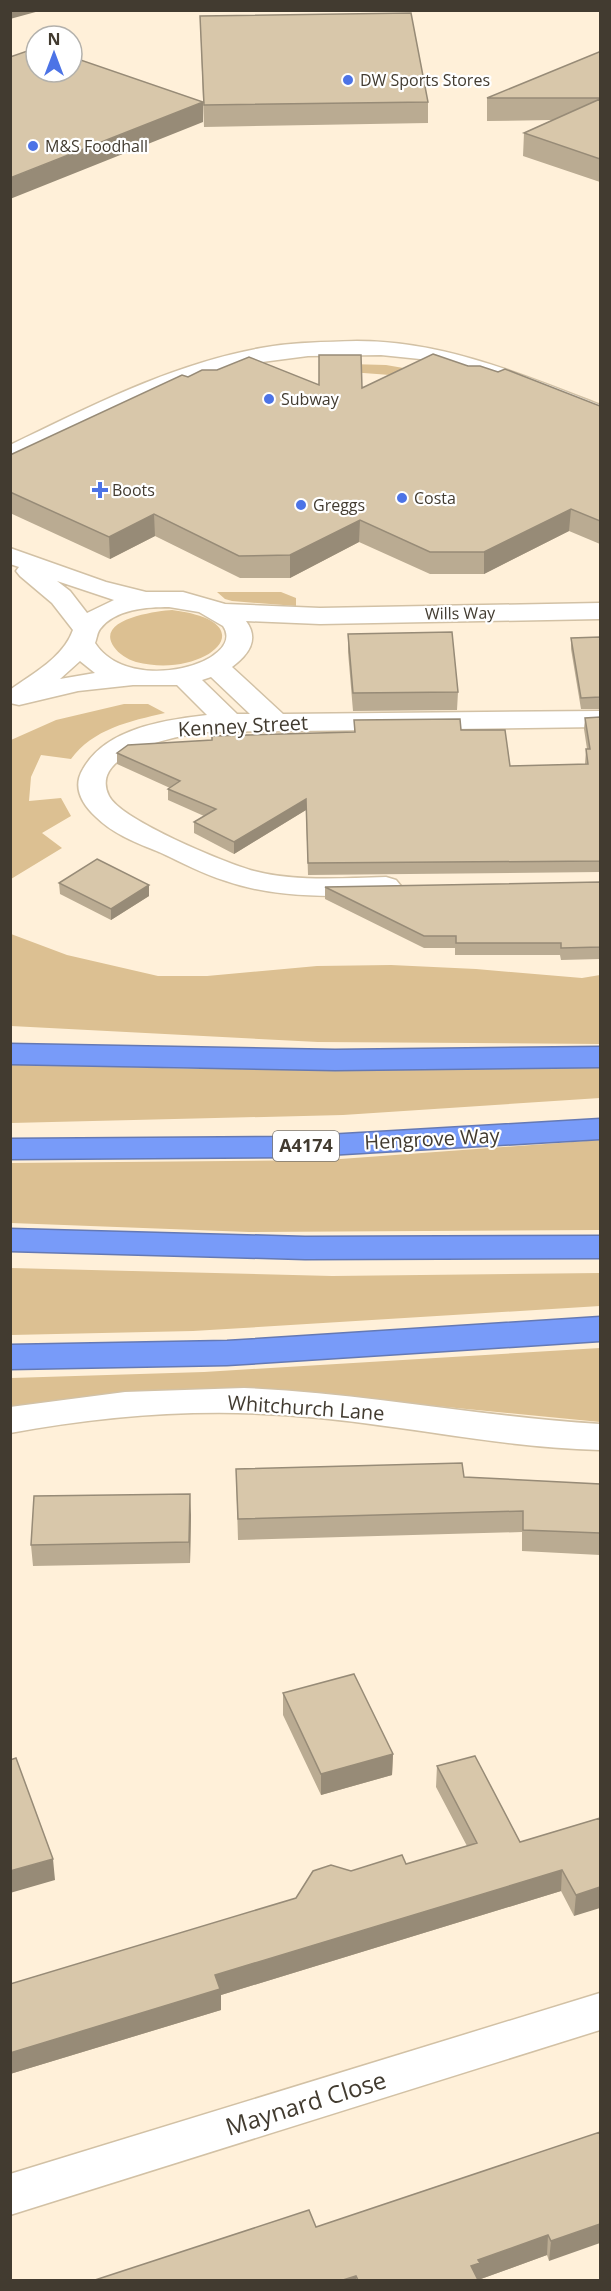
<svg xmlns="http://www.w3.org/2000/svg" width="611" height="2291" font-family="'Open Sans',sans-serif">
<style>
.green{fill:#dcc092}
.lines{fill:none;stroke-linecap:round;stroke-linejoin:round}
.street-casing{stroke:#d2c1a5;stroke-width:3}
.highway-casing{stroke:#6579b3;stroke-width:3}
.street{fill:#fff;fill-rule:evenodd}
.highway{fill:#789bf9;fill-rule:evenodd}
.wall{fill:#baab92}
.shaded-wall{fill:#978b77}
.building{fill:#d8c7aa;stroke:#978b77;stroke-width:1.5}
.poi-dot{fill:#4c73e6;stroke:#fff;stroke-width:2}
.labels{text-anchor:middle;stroke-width:4.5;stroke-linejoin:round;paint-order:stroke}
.far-poi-label{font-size:16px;fill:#423b30;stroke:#fff;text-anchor:start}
.far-street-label{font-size:16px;fill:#423b30;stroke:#fff}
.shield{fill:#fff;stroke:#7b766e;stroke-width:1.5}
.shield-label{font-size:18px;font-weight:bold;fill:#423b30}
.street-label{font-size:20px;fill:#423b30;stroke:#fff}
.near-street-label{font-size:24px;fill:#423b30;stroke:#fff}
</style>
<rect width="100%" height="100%" fill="#fff0d9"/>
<!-- green -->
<path class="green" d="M 349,364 L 386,365 L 421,371 L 390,375 L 350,372 Z
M 217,592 L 281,592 L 296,598 L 296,606 L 232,601 L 225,599 Z
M 172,610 C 270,622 206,680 136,662 C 127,659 119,654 114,647 C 94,619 157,611 172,610 Z
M 124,704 L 148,704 L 165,713 C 130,721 93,729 71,759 L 41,755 L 31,777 L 29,801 L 61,798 L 71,816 L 42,833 L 62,848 L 11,879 L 11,740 L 56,720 Z
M 11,934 L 67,955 L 158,976 L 207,976 L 317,966 L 391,965 L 476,969 L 582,978 L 600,975 L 600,1044 L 318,1042 L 11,1026 Z
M 10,1064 L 199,1069 L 600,1066 L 600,1098 L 343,1115 L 11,1123 Z
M 600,1140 L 600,1230 L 249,1232 L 11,1223 L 11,1163 L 327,1160 Z
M 11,1268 L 332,1276 L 600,1273 L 600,1306 L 193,1331 L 11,1335 Z
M 600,1348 L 600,1422 L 395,1402 L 11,1414 L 11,1378 L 204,1372 Z"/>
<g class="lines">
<!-- street casing -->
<g class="street-casing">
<path id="street" d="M 357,341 C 443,341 521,374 600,405 L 600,420 L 481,376 L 420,359 L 381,355 L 308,356 L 262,362 L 185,383 L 10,461 L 10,445 C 91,406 172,364 261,348 C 293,342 325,342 357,341 Z
M 10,548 L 106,582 L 146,592 L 183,592 L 225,604 L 320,608 L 600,603 L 600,619 L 320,624 L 246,621 C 260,640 248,655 232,667 L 283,714 L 600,711 L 600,727 L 206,732 C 181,735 87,752 109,796 C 121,820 225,863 254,871 C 295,882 343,878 386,877 L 396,880 L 401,886 L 396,892 C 379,897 360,896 342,896 C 303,896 263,894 226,881 C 203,874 181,862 159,852 C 137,843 113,834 96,817 C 82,804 72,787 83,769 C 106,728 165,720 207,715 L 177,685 L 133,685 L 78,691 L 19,705 L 10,703 L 10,690 C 33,673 63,658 73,630 L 52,603 L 20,576 L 16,571 L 19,567 L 10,564 ZM 57,581 L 114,600 L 87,613 L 70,591 ZM 169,607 L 199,612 L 223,626 C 248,662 130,697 95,643 C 97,638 97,633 100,629 C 115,609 147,607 169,607 ZM 80,661 L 95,673 L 60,679 ZM 211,677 L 250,714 L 237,714 L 202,680 Z
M 244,1388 C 364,1393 481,1417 600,1424 L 600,1450 C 506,1448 413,1427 319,1418 C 216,1407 112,1414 10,1433 L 10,1407 L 125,1392 Z
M 600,1993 L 600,2030 L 10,2215 L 10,2174 Z"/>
</g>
<!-- highway casing -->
<g class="highway-casing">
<path id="highway" d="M 10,1044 L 335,1050 L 600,1047 L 600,1067 L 335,1070 L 10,1064 Z
M 600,1119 L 600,1139 L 293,1157 L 10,1159 L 10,1139 L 293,1137 Z
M 10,1229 L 305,1237 L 600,1236 L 600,1258 L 305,1259 L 10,1251 Z
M 600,1317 L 600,1341 L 227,1365 L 10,1369 L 10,1345 L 227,1341 Z"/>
</g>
<!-- street -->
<use href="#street" class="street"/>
<!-- highway -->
<use href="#highway" class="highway"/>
</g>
<!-- wall -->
<path class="wall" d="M 200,16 L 428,102 L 428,123 L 204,127 Z
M 600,52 L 600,182 L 523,156 L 524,133 L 552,120 L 487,121 L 487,98 Z
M 468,366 L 600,406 L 600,544 L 569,531 L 484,574 L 430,574 L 359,542 L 290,578 L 240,578 L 155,536 L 110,559 L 10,513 L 10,455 L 188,377 L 362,388 Z
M 348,634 L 458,692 L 457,710 L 353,711 L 348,652 Z
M 600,637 L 600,709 L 581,709 L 571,649 L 571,638 Z
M 600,717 L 600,872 L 308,875 L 306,810 L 234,854 L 194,833 L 194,822 L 204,816 L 168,800 L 168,789 L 170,788 L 117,764 L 117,753 L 354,732 L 354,720 L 461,730 L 510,766 L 585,764 L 586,749 L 587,749 L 584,729 L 585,718 Z
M 600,882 L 600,959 L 561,960 L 560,955 L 455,955 L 455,948 L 424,948 L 325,899 L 325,887 Z
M 59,883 L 149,896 L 111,920 L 60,894 Z
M 236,1469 L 600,1484 L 600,1555 L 522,1551 L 522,1532 L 238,1540 Z
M 191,1515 L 190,1563 L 33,1566 L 31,1545 Z
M 283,1693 L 393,1754 L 392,1775 L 321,1795 L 283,1715 Z
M 437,1766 L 520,1842 L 600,1818 L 574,1916 L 561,1891 L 221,1995 L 221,2010 L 10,2074 L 296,1898 L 351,1871 L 406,1864 L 467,1846 L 436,1787 Z
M 600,2132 L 549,2261 L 547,2255 L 478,2280 L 95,2280 L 316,2227 Z"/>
<!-- shaded-wall -->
<path class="shaded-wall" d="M 10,10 L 43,10 L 10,19 Z
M 203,102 L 203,122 L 10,199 L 10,178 Z
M 571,509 L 569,531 L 484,574 L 484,552 Z
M 154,514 L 155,536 L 110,559 L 109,537 Z
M 360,520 L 359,542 L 290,578 L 290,555 Z
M 306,799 L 306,810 L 234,854 L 234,842 Z
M 149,885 L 149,896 L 111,920 L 111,909 Z
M 190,1494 L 191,1515 L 190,1563 L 189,1542 Z
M 393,1754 L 392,1775 L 321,1795 L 321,1774 Z
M 53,1859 L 55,1880 L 10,1893 L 10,1871 Z
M 562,1870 L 561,1891 L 221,1995 L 221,2010 L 10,2074 L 10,2053 L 215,1975 Z
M 600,1887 L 600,1908 L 574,1916 L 576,1895 Z
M 600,2224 L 600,2243 L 549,2261 L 551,2241 Z
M 548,2235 L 547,2255 L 478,2280 L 470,2280 L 471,2266 L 478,2260 Z
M 356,2276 L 356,2280 L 343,2280 Z"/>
<!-- building -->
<path class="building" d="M 411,13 L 428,102 L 204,105 L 200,16 Z
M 36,48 L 36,72 L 72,72 L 72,57 L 203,102 L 10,178 L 10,57 Z
M 599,52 L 600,52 L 600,98 L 487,98 Z
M 600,99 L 600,159 L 524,133 Z
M 433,354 L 468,366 L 480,366 L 498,372 L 505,369 L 600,406 L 600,521 L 571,509 L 484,552 L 430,552 L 360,520 L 290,555 L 239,556 L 154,514 L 109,537 L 10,492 L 10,455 L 182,375 L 188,377 L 202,370 L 217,370 L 249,357 L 319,385 L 319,355 L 361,355 L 362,388 Z
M 452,632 L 458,692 L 353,693 L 348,634 Z
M 600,637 L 600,697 L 581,698 L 571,638 Z
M 600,717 L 600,861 L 308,863 L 306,799 L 234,842 L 194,822 L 216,809 L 168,789 L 180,781 L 117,753 L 128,745 L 212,740 L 212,736 L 355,732 L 354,720 L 460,719 L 461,730 L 505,730 L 510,766 L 588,764 L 586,749 L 590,749 L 585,718 Z
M 97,859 L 149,885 L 111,909 L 59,883 Z
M 600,882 L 600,947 L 561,948 L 561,943 L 456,943 L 456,936 L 424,936 L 325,887 Z
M 462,1463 L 464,1477 L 600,1484 L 600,1533 L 523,1530 L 523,1511 L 238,1519 L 236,1469 Z
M 190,1494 L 189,1542 L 31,1545 L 34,1496 Z
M 354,1674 L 393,1754 L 321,1774 L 283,1693 Z
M 475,1756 L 520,1842 L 600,1818 L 600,1887 L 576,1895 L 562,1870 L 215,1975 L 220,1989 L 10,2053 L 10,1984 L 296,1898 L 313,1871 L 331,1865 L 351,1871 L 402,1855 L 406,1864 L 477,1843 L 437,1766 Z
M 16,1758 L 53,1859 L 10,1871 L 10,1760 Z
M 600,2132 L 600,2224 L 551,2241 L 548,2235 L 478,2260 L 480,2263 L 471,2266 L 478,2280 L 358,2280 L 356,2276 L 343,2280 L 95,2280 L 309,2210 L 316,2227 Z"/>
<!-- markers -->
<g class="poi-dot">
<circle cx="348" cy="80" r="6"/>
<circle cx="33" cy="146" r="6"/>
<circle cx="269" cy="399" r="6"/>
<path d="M97 481h6v6h6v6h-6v6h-6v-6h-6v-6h6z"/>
<circle cx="402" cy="498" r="6"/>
<circle cx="301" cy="505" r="6"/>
</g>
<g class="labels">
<!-- far-poi labels -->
<g class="far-poi-label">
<text x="360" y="86">DW Sports Stores</text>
<text x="45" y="152">M&amp;S Foodhall</text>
<text x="281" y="405">Subway</text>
<text x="112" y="496">Boots</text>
<text x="414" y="504">Costa</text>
<text x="313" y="511">Greggs</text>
</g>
<!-- far-street labels -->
<g class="far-street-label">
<text transform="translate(460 613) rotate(-1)" y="6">Wills Way</text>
</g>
<!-- shield labels -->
<rect class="shield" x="273" y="1131" width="66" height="30" rx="4.5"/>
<g class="shield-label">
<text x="306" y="1152">A4174</text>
</g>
<!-- street labels -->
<g class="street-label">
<text transform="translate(243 726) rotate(-3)" y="7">Kenney Street</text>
<text transform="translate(432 1139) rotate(-3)" y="7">Hengrove Way</text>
<text transform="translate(306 1408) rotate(4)" y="7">Whitchurch Lane</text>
</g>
<!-- near-street labels -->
<g class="near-street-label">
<text transform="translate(306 2104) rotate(-17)" y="8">Maynard Close</text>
</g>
</g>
<!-- border -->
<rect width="611" height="2291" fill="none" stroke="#423b30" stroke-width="24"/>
<!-- north arrow -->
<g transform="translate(54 54)"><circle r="28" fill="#ffffff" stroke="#b3b1ac" stroke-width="1.5"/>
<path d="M0-4.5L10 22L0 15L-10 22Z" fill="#4c73e6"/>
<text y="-9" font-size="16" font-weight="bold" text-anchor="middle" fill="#423b30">N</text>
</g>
</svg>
